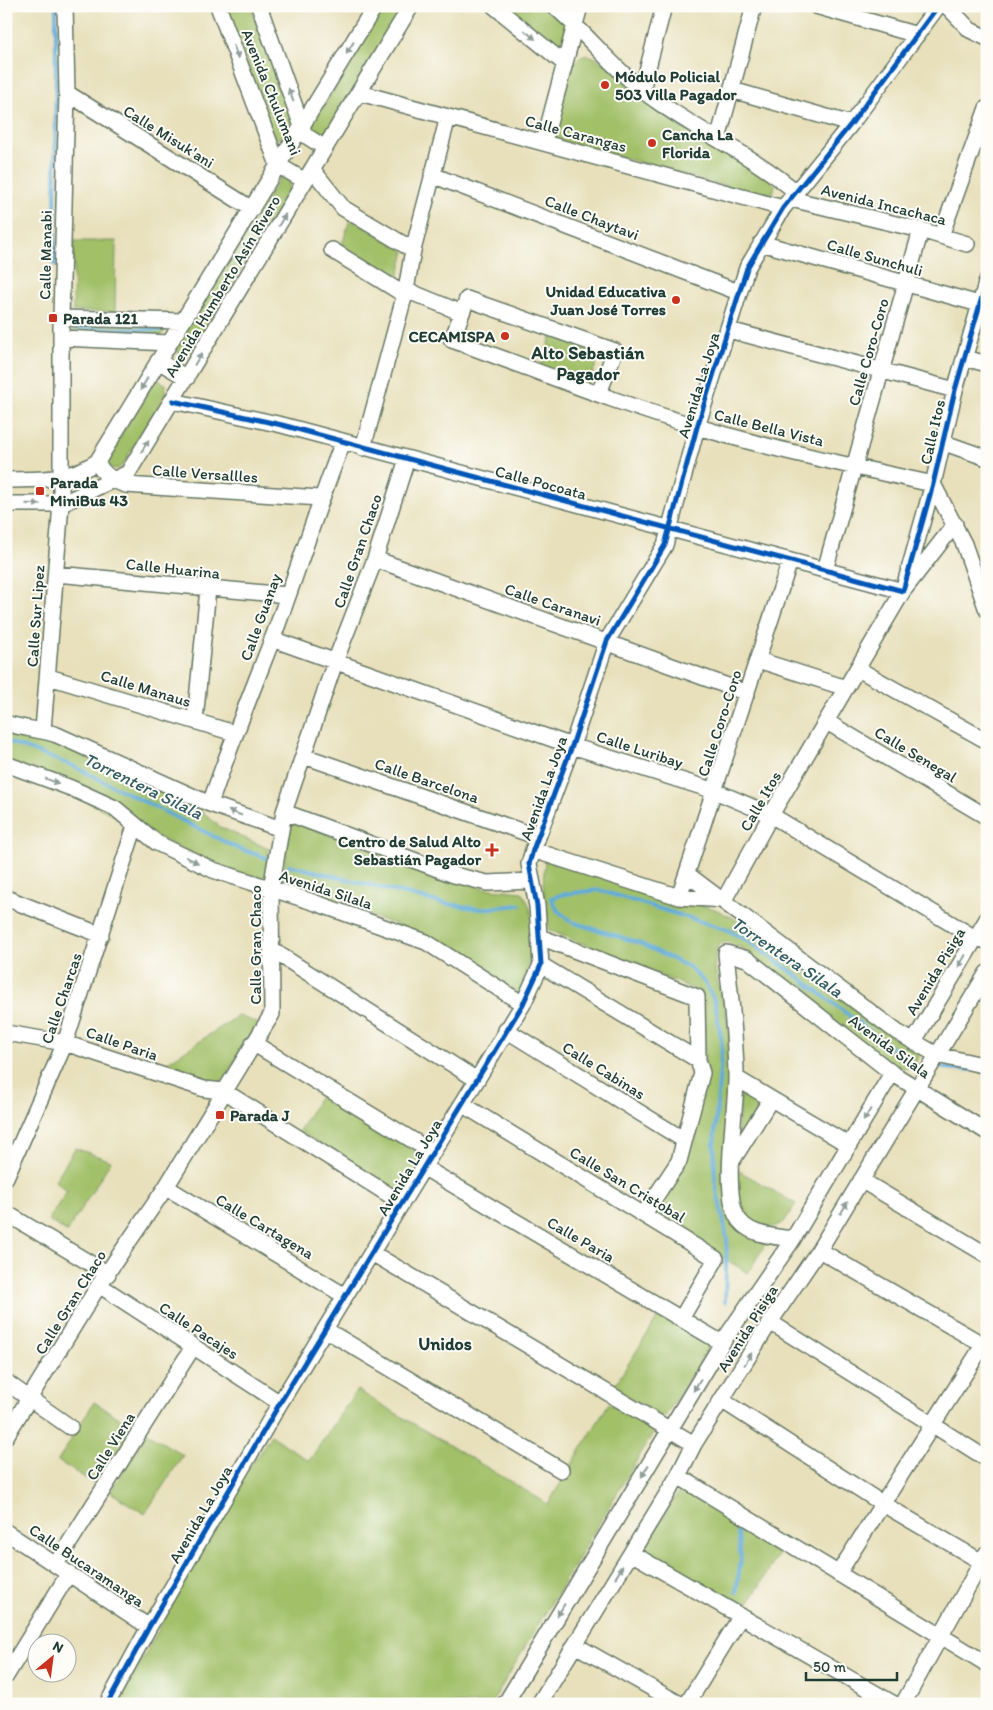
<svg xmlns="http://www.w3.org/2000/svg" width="993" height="1710" font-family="Itim,sans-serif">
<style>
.green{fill:#a1c068;stroke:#607e4e}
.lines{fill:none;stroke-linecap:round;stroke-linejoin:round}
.stream{stroke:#61acd9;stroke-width:4}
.minor-casing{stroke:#657663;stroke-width:18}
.minor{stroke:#fff;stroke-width:15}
.cycleway-casing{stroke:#fdfcf7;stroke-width:8}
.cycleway{stroke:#0057b8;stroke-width:5}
.oneway{fill:#8f9e9a}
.poi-dot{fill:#c8321e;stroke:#fdfcf7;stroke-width:2}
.labels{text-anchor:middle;stroke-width:4;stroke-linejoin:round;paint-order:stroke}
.poi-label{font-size:16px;font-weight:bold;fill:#1f3d34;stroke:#fdfcf7;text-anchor:start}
.street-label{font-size:16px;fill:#1f3d34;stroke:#fdfcf7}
.neighbourhood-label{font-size:18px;font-weight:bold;fill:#1f3d34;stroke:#fdfcf7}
.water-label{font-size:18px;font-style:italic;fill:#335e66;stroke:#fdfcf7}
</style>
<rect width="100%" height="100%" fill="#fdfcf7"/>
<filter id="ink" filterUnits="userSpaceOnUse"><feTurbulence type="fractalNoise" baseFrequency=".02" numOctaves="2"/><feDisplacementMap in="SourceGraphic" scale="10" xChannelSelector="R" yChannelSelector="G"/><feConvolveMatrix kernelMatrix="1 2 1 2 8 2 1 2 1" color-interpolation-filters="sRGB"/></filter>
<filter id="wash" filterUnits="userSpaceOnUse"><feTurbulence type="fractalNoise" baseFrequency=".0096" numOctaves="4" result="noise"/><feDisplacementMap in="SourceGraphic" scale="20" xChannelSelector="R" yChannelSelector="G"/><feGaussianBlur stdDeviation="1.12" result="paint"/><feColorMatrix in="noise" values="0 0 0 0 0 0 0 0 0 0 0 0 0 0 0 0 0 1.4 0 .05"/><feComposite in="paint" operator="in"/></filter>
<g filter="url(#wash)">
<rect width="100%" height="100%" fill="#e8e0bb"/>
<!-- green -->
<path class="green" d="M 225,6 L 251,6 L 292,122 L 281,139 L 274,137 Z
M 384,6 L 405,6 L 326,133 L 317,134 L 313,129 L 314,122 Z
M 502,6 C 529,6 553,0 567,28 L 560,46 L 553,47 Z
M 588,55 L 596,58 L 768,178 L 775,185 L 773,193 L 765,197 L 556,139 L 554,131 L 571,68 L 579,57 Z
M 280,178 L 289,181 L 290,191 L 191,352 L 186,356 L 180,355 L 175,346 Z
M 350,219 L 405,251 L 397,282 L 340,251 Z
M 74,241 L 116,241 L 115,312 L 73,311 Z
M 74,324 L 167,327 L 161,336 L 73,333 Z
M 552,335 L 600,354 L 588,386 L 540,367 Z
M 157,380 L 166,384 L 166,393 L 122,466 L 117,469 L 110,468 L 106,460 L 154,382 Z
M 6,730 L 20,735 L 47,739 L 203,812 L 220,827 L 269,849 L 266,882 L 216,866 L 6,761 Z
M 291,821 L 483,888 L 522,892 C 543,921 530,963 519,994 L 434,938 L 281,885 Z
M 545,860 L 715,909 L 743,923 L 827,989 L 893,1035 L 921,1051 L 913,1068 L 899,1068 L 889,1065 L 742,948 L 726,942 L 719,944 C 707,966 724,996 727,1018 C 736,1081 731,1153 731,1217 L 767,1241 L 748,1273 L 650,1213 L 706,1078 L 701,992 L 549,930 L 543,885 Z
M 238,1016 L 258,1023 L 221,1083 L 210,1084 L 160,1067 Z
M 741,1088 L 763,1101 L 737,1143 Z
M 322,1093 L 418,1153 L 417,1162 L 400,1189 L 396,1191 L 299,1131 Z
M 75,1148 L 111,1161 L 67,1232 L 48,1220 L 67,1191 L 55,1181 Z
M 736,1169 L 796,1204 L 784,1222 L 769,1229 C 733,1217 739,1203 736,1169 Z
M 660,1314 L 710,1346 L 664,1418 L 613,1388 Z
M 357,1390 L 548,1504 L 609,1403 L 656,1428 L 491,1704 L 117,1704 L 158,1631 L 215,1519 L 271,1435 L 309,1461 Z
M 94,1402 L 137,1429 L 101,1488 L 58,1461 Z
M 147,1433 L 183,1455 L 145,1514 L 110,1492 Z
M 681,1488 L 782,1549 L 744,1611 L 643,1550 Z"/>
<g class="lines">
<!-- stream -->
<path class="stream" d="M 55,265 L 56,6
M 76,328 L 161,330
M 6,741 L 73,766 L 237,848 L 267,858
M 289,865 L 442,903 L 480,909 L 520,905
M 935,1064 L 944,1068 L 972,1070
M 725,1302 L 727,1238 L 715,1181 L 714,1144 L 722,1044 L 715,1002 L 705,983 L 689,967 L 639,943 L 572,922 L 558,911 L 551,898 L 565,894 L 599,890 L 728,930 L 751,943 L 795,974 L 907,1060
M 736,1592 L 741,1559 L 737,1525"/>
</g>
</g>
<g filter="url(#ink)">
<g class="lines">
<!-- minor casing -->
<g class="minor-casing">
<path id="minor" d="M 218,6 L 278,165 L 305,181
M 259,6 L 305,135 L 325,148
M 494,6 L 565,64
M 554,6 C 585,32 610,65 642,90 C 691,129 750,152 797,193
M 816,6 L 917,35
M 947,6 L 970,30 L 987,38
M 642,90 L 664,6
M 732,90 L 851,124
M 67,93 L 252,209
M 360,93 L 783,208
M 718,139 L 754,6
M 544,142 L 580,6
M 312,169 L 343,208 L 413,250
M 432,175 L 738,292
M 791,199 L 921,230 L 967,244
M 941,236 L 987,108
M 761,243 L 979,304
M 332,250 L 405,295
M 406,290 L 462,313
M 61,318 L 182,321
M 729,330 L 955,390
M 62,338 L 169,343
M 965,358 L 987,364
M 158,361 L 187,378
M 599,393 L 615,351 L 467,299 L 452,340 C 533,369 615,403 698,427 C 775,450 855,467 933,484 L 964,544 L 987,610
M 173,401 L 282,425 L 903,591 L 933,484 L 955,390 L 987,280
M 942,442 L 987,458
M 363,448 L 406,290 L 413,250 L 448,117
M 97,462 C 103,475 113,481 126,485 L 320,498
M 6,480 C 43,479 64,482 97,462 L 375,6
M 6,504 L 61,504 L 128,473 L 411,6
M 375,559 L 747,693
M 825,570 L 921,230
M 56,574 L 287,595
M 272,639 L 572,746 L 715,791 L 771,815 L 975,938 L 987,941
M 758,660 L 846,688
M 858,669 L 987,741
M 49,677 L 234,733
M 195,720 L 208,589
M 827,722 L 987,817
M 6,723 C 23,729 40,729 57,735 L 210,804 L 281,829
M 43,730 L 61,504 L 61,318 L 67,93 L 65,6
M 304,756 L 538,837
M 6,764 L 71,788 L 115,808 L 157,843 L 213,870 L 316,903 L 426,942 L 523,1004
M 210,804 C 229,748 251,694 272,640 C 297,574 317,507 343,442
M 284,812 L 454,875 L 487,883 L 531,881
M 533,850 L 679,897 L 724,900
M 687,874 L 897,1032 L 937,1055 L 987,1066
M 679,897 L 790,561
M 6,898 L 101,935
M 724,900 L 771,815 L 903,591 L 955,524
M 540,937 L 697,997 L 698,1060 L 702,1073 L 679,1161 L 644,1214
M 272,950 L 477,1080
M 541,965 L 698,1060
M 506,1030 L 684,1140
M 6,1033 L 65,1043 L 204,1089 L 224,1091 L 402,1203
M 914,1041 L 987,919
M 253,1043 L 432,1152
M 736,1078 L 849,1145
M 462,1104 L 716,1259 L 681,1319
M 732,1161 L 771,1099
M 423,1167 L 722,1343
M 6,1177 L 65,1043 L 135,826
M 861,1180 L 987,1255
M 166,1187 L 345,1296
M 6,1213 L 108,1274
M 793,1239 C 773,1236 746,1236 736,1215 C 723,1186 736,1112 736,1078 C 736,1037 730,994 726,953 L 747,959 L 892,1073 L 987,1132
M 819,1250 L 987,1347
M 372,1253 L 694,1444
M 99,1285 L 280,1403
M 770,1322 L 987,1459
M 326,1330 L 561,1470
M 6,1382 L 70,1427
M 723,1401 L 883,1504 L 987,1565
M 6,1436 L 99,1285 L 166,1187 L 272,1014 L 271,889 L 284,812 L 335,662 L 375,559 L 407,459
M 678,1476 L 987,1664
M 6,1532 L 149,1627
M 631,1553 L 894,1704
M 56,1564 L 193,1347
M 838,1574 L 987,1339
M 575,1645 L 680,1704
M 6,1676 L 69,1573
M 107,1704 L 149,1627 L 280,1403 L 523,1004 L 541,965 L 537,906 L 529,864 L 533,850 L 572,746 L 607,641 L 665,545 L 697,427 L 747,268 L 783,208 L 851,124 L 938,6
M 505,1704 L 722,1343 L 793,1239 L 892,1073
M 539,1704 L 678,1476 L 694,1444 L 770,1322 L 819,1250 L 987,973
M 687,1704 L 741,1616
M 903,1704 L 986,1554"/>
</g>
<!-- minor -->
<use href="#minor" class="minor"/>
<!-- cycleway casing -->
<g class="cycleway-casing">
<path id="cycleway" d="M 173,401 L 282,425 L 903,591 L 933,484 L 955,390 L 987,280
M 107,1704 L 149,1627 L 280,1403 L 523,1004 L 541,965 L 537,906 L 529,864 L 533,850 L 572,746 L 607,641 L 665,545 L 697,427 L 747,268 L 783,208 L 851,124 L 938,6"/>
</g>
<!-- cycleway -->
<use href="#cycleway" class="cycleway"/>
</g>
<!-- one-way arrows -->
<defs><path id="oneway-solid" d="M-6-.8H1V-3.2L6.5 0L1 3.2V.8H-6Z" transform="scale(1.25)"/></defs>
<g class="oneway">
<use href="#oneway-solid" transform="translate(530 35) rotate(39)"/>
<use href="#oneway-solid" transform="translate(350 48) rotate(121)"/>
<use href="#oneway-solid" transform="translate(236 52) rotate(69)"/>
<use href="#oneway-solid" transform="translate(291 95) rotate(-110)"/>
<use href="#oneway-solid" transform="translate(282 220) rotate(-59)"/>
<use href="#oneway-solid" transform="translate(198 359) rotate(-59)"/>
<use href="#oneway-solid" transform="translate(144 384) rotate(121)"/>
<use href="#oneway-solid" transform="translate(145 446) rotate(-58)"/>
<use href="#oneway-solid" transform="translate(33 504) rotate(1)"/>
<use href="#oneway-solid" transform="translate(52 781) rotate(20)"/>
<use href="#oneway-solid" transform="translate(235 813) rotate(-161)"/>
<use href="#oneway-solid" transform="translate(192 860) rotate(25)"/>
<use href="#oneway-solid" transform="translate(962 961) rotate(121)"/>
<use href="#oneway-solid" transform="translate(867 1115) rotate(121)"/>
<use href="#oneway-solid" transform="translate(844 1208) rotate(-59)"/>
<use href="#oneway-solid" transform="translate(748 1359) rotate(-59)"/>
<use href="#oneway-solid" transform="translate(697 1385) rotate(121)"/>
<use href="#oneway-solid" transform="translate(645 1471) rotate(121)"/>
<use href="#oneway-solid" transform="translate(619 1572) rotate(-59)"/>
<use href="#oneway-solid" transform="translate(561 1610) rotate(121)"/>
</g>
</g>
<!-- markers -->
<g class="poi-dot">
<circle cx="605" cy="85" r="5"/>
<circle cx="652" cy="143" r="5"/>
<circle cx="676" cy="300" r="5"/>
<rect x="48" y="313" width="10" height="10" rx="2.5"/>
<circle cx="505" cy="336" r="5"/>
<rect x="35" y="486" width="10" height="10" rx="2.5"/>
<path d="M489.5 842.5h5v5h5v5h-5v5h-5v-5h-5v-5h5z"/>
<rect x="215" y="1110" width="10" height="10" rx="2.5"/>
</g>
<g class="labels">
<!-- poi labels -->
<g class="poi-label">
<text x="615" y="82">Módulo Policial<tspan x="615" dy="18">503 Villa Pagador</tspan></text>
<text x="662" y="140">Cancha La<tspan x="662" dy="18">Florida</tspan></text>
<text x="666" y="297" text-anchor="end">Unidad Educativa<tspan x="666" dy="18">Juan José Torres</tspan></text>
<text x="63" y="324">Parada 121</text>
<text x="495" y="342" text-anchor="end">CECAMISPA</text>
<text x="50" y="488">Parada<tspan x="50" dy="18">MiniBus 43</tspan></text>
<text x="481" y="847" text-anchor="end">Centro de Salud Alto<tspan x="481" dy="18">Sebastián Pagador</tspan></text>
<text x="230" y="1121">Parada J</text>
</g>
<!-- street labels -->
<g class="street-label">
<text transform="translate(272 92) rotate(68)" y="6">Avenida Chulumani</text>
<text transform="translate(576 133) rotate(15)" y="6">Calle Carangas</text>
<text transform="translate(169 136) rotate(32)" y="6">Calle Misuk'ani</text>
<text transform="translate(884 204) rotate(14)" y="6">Avenida Incachaca</text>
<text transform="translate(592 217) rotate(21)" y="6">Calle Chaytavi</text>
<text transform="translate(45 255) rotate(-89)" y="6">Calle Manabi</text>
<text transform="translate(875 257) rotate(16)" y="6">Calle Sunchuli</text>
<text transform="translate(222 286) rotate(-59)" y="6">Avenida Humberto Asín Rivero</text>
<text transform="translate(868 352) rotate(-74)" y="6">Calle Coro-Coro</text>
<text transform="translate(698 385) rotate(-73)" y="6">Avenida La Joya</text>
<text transform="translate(769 427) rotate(14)" y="6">Calle Bella Vista</text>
<text transform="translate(932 432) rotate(-77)" y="6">Calle Itos</text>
<text transform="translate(205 473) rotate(4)" y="6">Calle Versallles</text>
<text transform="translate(541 482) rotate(15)" y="6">Calle Pocoata</text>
<text transform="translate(357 551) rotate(-71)" y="6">Calle Gran Chaco</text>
<text transform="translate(173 568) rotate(6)" y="6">Calle Huarina</text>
<text transform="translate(553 604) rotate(19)" y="6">Calle Caranavi</text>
<text transform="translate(35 616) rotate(-86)" y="6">Calle Sur Lipez</text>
<text transform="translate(260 617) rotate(-70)" y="6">Calle Guanay</text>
<text transform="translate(146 688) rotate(17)" y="6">Calle Manaus</text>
<text transform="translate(719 723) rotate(-72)" y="6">Calle Coro-Coro</text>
<text transform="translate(640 749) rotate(18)" y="6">Calle Luribay</text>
<text transform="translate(916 754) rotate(31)" y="6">Calle Senegal</text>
<text transform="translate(427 780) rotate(19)" y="6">Calle Barcelona</text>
<text transform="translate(543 788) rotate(-70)" y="6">Avenida La Joya</text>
<text transform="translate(760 801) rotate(-60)" y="6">Calle Itos</text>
<text transform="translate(326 889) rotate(18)" y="6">Avenida Silala</text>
<text transform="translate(255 945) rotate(-90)" y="6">Calle Gran Chaco</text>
<text transform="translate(935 971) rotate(-59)" y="6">Avenida Pisiga</text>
<text transform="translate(61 998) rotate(-71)" y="6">Calle Charcas</text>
<text transform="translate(122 1043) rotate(19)" y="6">Calle Paria</text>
<text transform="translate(890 1046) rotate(36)" y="6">Avenida Silala</text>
<text transform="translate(604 1070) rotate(32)" y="6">Calle Cabinas</text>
<text transform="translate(409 1167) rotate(-59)" y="6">Avenida La Joya</text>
<text transform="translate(628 1184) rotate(31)" y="6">Calle San Cristobal</text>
<text transform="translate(265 1226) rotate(31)" y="6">Calle Cartagena</text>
<text transform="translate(581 1239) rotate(30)" y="6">Calle Paria</text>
<text transform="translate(70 1302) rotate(-58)" y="6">Calle Gran Chaco</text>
<text transform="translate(747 1328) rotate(-58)" y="6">Avenida Pisiga</text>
<text transform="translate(199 1330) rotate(33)" y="6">Calle Pacajes</text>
<text transform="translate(110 1446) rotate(-58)" y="6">Calle Viena</text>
<text transform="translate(200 1514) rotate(-60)" y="6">Avenida La Joya</text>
<text transform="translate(87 1565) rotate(34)" y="6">Calle Bucaramanga</text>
</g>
<!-- neighbourhood labels -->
<g class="neighbourhood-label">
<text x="588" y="359">Alto Sebastián<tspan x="588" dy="21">Pagador</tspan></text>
<text x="445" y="1350">Unidos</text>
</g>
<!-- water labels -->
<g class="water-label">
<text transform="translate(143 786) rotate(26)" y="6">Torrentera Silala</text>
<text transform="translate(787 957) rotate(34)" y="6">Torrentera Silala</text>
</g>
</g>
<!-- margin -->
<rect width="993" height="1710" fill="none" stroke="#fdfcf7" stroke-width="25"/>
<!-- north arrow -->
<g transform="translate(52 1658) rotate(29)"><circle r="24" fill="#fdfcf7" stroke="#a4b0a9"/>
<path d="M0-4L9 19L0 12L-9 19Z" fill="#c8321e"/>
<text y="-8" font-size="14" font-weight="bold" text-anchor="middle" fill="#1f3d34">N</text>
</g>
<!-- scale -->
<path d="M806 1672v8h91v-8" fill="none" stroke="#1f3d34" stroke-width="2.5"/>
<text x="813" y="1672" font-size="15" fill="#1f3d34" stroke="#fdfcf7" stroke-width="4" paint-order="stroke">50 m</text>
</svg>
